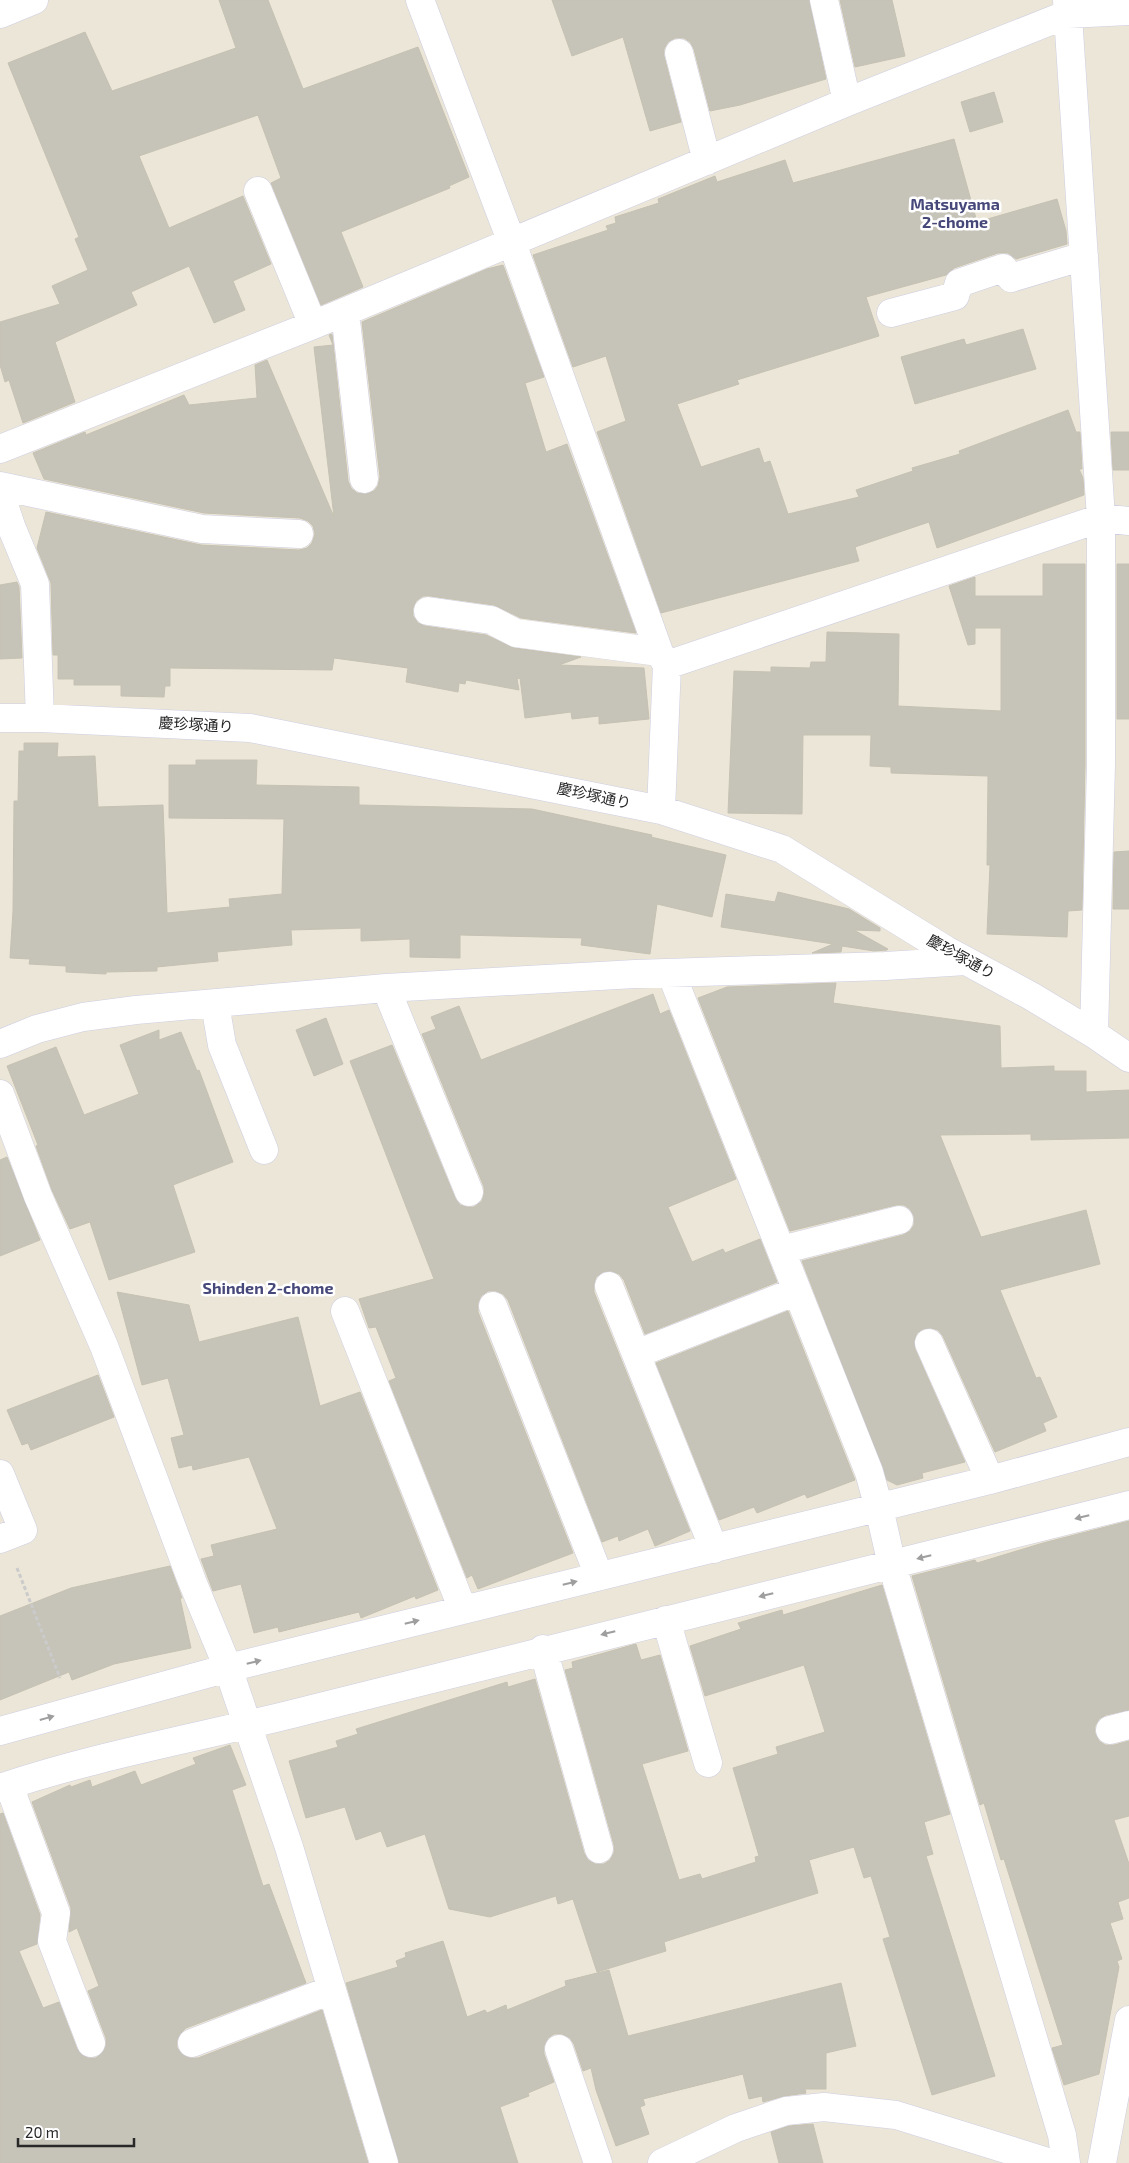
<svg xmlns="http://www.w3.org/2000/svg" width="1129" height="2163" font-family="'Exo 2','Noto Sans JP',sans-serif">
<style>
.building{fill:#c6c3b8;stroke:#c6c2b2}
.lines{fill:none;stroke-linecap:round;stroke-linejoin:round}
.minor-casing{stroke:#cecee2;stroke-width:29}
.path{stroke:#cbcbcb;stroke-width:3;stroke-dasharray:4 2.5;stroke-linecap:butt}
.minor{stroke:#fff;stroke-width:28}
.oneway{fill:#9e9e9e}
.labels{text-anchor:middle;stroke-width:5;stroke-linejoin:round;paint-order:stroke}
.street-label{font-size:15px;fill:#282828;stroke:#fff}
.neighbourhood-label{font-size:16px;font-weight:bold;fill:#47487a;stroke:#fff}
</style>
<rect width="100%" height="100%" fill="#ebe6d8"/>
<!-- building -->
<path class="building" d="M 219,0 L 268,0 L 303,89 L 418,47 L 469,177 L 449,186 L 450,188 L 341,232 L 363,287 L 321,305 L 271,183 L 281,178 L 258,115 L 139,156 L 169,228 L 243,196 L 271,264 L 233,281 L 245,310 L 214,323 L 189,266 L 131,292 L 137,305 L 55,342 L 75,402 L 23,423 L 9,380 L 5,382 L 0,365 L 0,322 L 60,304 L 52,286 L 88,270 L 75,239 L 79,237 L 8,63 L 85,32 L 112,91 L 236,48 Z
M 552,0 L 809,0 L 826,79 L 740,105 L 710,111 L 694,49 L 690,42 L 684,38 L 675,38 L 668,42 L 664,49 L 664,56 L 681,122 L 650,131 L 623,37 L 572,56 Z
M 840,0 L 892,0 L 905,56 L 855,67 Z
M 994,92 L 1003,122 L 970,132 L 961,102 Z
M 954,139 L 977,222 L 1057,199 L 1066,231 L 1067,244 L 1016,259 L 1008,253 L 998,253 L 954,268 L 946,275 L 866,297 L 879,336 L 737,380 L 739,384 L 677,404 L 701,467 L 759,448 L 764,463 L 770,461 L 788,514 L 859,497 L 856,490 L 913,471 L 912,468 L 960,454 L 959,451 L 1068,410 L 1076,432 L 1080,432 L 1082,469 L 1079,469 L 1083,478 L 1084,495 L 937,548 L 929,522 L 855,547 L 859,561 L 661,613 L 597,432 L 626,421 L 606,356 L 573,367 L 533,255 L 608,230 L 606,226 L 616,223 L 615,217 L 659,203 L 658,199 L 715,176 L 717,182 L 785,160 L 793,183 Z
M 503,265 L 544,377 L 525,383 L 546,452 L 567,444 L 636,633 L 521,618 L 494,605 L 430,596 L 423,596 L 416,601 L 413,608 L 413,616 L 418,623 L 425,626 L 486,635 L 514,648 L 581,657 L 559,665 L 644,668 L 649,719 L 599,724 L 599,716 L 572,719 L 571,712 L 525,718 L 520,678 L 517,679 L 519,690 L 466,680 L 465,684 L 459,683 L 458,692 L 406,682 L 408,668 L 334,658 L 332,670 L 170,668 L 170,686 L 165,686 L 164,697 L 121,696 L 121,685 L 74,685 L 74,679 L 58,679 L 58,655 L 53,655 L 51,583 L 37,548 L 46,512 L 201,545 L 299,550 L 307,548 L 312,543 L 315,534 L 313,526 L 308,521 L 300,518 L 204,513 L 44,479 L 33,453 L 85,432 L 86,435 L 184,395 L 189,405 L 257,398 L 255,365 L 267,360 L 334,517 L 314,347 L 333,345 L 329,335 L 332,334 L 348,481 L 351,488 L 357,493 L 366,494 L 374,491 L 378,486 L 380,477 L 362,322 L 487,269 Z
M 1023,329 L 1036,369 L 915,404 L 901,357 L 964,339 L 966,345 Z
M 1111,432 L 1129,432 L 1129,470 L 1113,470 Z
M 1043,564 L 1085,564 L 1085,764 L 1082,910 L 1068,911 L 1067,937 L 987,934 L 990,865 L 987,865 L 988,776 L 891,773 L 891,767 L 870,766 L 871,735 L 803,735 L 802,814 L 728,813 L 734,671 L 771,672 L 771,667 L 810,668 L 811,662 L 826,662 L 827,632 L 899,634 L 898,706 L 1001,711 L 1001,628 L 975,628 L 975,644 L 968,645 L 949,586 L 975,577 L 975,596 L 1043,596 Z
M 1117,564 L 1129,564 L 1129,719 L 1117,719 Z
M 17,582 L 19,587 L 22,658 L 0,659 L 0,585 Z
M 24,743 L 58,743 L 57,757 L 95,756 L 98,807 L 163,805 L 167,913 L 230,907 L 229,899 L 282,894 L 284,819 L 169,818 L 169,765 L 196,765 L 196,760 L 257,760 L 256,785 L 359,787 L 359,805 L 532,809 L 652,835 L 651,837 L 726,855 L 712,917 L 657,904 L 650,954 L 581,945 L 582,938 L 460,935 L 460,958 L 410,957 L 410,939 L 361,941 L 361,928 L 291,930 L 292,945 L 217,952 L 218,961 L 157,967 L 157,971 L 106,972 L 106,974 L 66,972 L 66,966 L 29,964 L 30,959 L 10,958 L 13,911 L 14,801 L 18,801 L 19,751 L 24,751 Z
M 1129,851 L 1129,909 L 1113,909 L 1114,852 Z
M 778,892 L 849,909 L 880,928 L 880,931 L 854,930 L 888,949 L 887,950 L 874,951 L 842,946 L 841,952 L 812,953 L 833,944 L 721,927 L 726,894 L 775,902 Z
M 836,983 L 833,1003 L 1000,1026 L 1001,1068 L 1054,1066 L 1054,1071 L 1086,1071 L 1086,1092 L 1129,1090 L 1129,1138 L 1031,1140 L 1031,1134 L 940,1135 L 981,1237 L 1086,1210 L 1100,1264 L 1000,1290 L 1036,1378 L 1040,1377 L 1057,1417 L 1043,1423 L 1046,1431 L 995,1452 L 943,1336 L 938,1330 L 931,1328 L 923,1329 L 917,1333 L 914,1341 L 915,1349 L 965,1462 L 922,1473 L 923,1478 L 897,1485 L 887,1480 L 802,1261 L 903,1235 L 910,1231 L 914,1225 L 914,1216 L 910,1209 L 904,1205 L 896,1205 L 790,1231 L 698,998 L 727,987 Z
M 653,994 L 660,1014 L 669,1010 L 736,1179 L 668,1207 L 692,1262 L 723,1249 L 725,1253 L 760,1239 L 777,1282 L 645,1334 L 624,1280 L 619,1274 L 611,1271 L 603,1272 L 596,1277 L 594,1284 L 594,1292 L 690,1531 L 655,1546 L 648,1529 L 619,1541 L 618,1536 L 602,1542 L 508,1300 L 503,1294 L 496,1291 L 488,1291 L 481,1296 L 478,1303 L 478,1312 L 573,1553 L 478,1589 L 472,1575 L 467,1578 L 389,1381 L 396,1378 L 376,1327 L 369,1328 L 359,1299 L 434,1279 L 350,1061 L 392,1045 L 455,1198 L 460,1205 L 467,1207 L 474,1207 L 482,1201 L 484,1194 L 484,1187 L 422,1034 L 436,1029 L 431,1017 L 459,1006 L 481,1060 Z
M 326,1018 L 343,1064 L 314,1076 L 296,1030 Z
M 159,1030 L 159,1040 L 181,1032 L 197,1071 L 199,1070 L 233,1162 L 173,1185 L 195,1252 L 109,1280 L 90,1222 L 70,1229 L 52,1190 L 36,1146 L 38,1145 L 7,1066 L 56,1047 L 84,1115 L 139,1094 L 120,1045 Z
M 7,1157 L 40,1240 L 0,1256 L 0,1160 Z
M 117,1292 L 189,1305 L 199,1342 L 298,1317 L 320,1406 L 360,1392 L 438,1590 L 416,1599 L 415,1596 L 361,1618 L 359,1612 L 279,1632 L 278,1627 L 254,1633 L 241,1584 L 213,1591 L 201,1559 L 214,1556 L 211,1545 L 277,1529 L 249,1457 L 193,1470 L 192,1465 L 179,1468 L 171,1438 L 184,1435 L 168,1378 L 142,1385 Z
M 788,1311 L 855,1480 L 807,1498 L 805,1494 L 757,1513 L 754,1507 L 719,1520 L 656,1363 Z
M 98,1375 L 114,1417 L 31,1450 L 28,1443 L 22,1445 L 7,1410 Z
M 1129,1521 L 1129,1710 L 1106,1715 L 1099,1719 L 1095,1726 L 1095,1733 L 1099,1741 L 1105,1745 L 1114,1745 L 1129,1741 L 1129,1816 L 1114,1820 L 1129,1864 L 1129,1898 L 1118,1902 L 1123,1919 L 1110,1923 L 1122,1959 L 1117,1961 L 1119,1967 L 1099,2074 L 1064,2085 L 1052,2048 L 1063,2045 L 1004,1859 L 1001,1860 L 984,1803 L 980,1805 L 912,1576 L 975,1560 L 977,1563 L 1043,1543 Z
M 170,1566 L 182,1598 L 180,1598 L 191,1648 L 114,1664 L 72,1680 L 69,1672 L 0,1700 L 0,1616 L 71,1588 Z
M 882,1585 L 950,1814 L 924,1822 L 933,1854 L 926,1856 L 995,2076 L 932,2095 L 883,1939 L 890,1937 L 871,1876 L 864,1878 L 854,1847 L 809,1860 L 818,1893 L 664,1942 L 666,1951 L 597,1972 L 573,1899 L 558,1904 L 556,1896 L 490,1917 L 449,1909 L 425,1834 L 387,1847 L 381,1831 L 356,1840 L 345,1807 L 306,1818 L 289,1761 L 338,1747 L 336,1741 L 358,1734 L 356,1729 L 507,1682 L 508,1687 L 535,1679 L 584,1853 L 588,1860 L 595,1864 L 604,1864 L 610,1860 L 614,1853 L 614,1845 L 565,1670 L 573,1668 L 572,1662 L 636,1644 L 641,1660 L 660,1655 L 688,1751 L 642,1764 L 679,1880 L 700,1874 L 702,1879 L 756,1862 L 755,1857 L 759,1856 L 733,1768 L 778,1754 L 776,1747 L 825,1732 L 804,1665 L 705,1696 L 690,1646 L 741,1629 L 738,1623 L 782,1610 L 783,1615 Z
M 230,1745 L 246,1785 L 232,1790 L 263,1886 L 269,1884 L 306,1983 L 186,2028 L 180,2034 L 177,2040 L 177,2048 L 183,2055 L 190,2058 L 198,2058 L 322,2010 L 368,2163 L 0,2163 L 0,1814 L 3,1813 L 40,1915 L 37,1944 L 19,1951 L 43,2008 L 59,2002 L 77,2049 L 82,2055 L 88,2058 L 96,2058 L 103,2052 L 106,2046 L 106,2038 L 88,1991 L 99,1986 L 77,1928 L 69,1932 L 71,1908 L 32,1802 L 70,1785 L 71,1787 L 90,1780 L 92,1787 L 135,1771 L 141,1785 L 196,1764 L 193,1758 Z
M 443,1941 L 467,2017 L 485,2010 L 487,2013 L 506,2005 L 507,2010 L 566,1986 L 565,1981 L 609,1970 L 628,2036 L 841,1983 L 856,2046 L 826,2053 L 826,2089 L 805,2089 L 806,2093 L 784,2096 L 763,2102 L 762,2096 L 749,2099 L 743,2074 L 643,2099 L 645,2105 L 640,2107 L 649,2134 L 616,2146 L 596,2090 L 591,2068 L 583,2071 L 574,2044 L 570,2038 L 562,2034 L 554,2034 L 548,2038 L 544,2046 L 544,2054 L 554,2082 L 528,2093 L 529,2096 L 500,2107 L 518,2163 L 399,2163 L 346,1983 L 398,1967 L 396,1961 L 406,1957 L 405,1953 Z
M 813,2124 L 823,2163 L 779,2163 L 771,2132 L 789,2126 Z"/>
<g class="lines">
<!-- minor casing -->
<g class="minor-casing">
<path id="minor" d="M 420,0 L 512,243 L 659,652 L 667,665 L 661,810
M 824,0 L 847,102
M 1067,0 L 1101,518 L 1101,764 L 1094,1034
M 0,14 L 34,0
M 679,53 L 707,161
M 258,191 L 313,325
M 345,312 L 364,479
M 891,313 L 955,296 L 959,283 L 1003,268 L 1011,278 L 1084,256
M 0,449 L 313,325 L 847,102 L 1068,14 L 1129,11
M 0,486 L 202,529 L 299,534
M 0,493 L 11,526 L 35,584 L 40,718
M 428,611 L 491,620 L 516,633 L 659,652
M 667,665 L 1101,518 L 1129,521
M 0,718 L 40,718 L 250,728 L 661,810 L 782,849 L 946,950 L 1031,996 L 1094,1034 L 1129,1058
M 671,973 L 869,1472 L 879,1508 L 892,1565 L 1062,2135 L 1066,2163
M 386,988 L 469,1192
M 215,1004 L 222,1045 L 264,1150
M 0,1044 L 37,1029 L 83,1017 L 136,1010 L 386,988 L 635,974 L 885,966 L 966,961
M 0,1094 L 38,1196 L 104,1346 L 192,1581 L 228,1668 L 289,1847 L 384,2163
M 781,1250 L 899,1220
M 609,1286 L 636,1354
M 493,1306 L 599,1576
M 345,1311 L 463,1610
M 929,1343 L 990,1480
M 0,1474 L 23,1530 L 0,1539
M 714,1549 L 636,1354 L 797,1291
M 666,1620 L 708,1763
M 543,1649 L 599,1849
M 1110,1730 L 1129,1725
M 0,1731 L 228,1668 L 990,1480 L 1129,1442
M 9,1785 L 56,1913 L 52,1941 L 91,2043
M 0,1788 C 101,1754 208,1736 312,1709 C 584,1639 857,1574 1129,1505
M 192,2043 L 331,1990
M 559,2049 L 598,2163
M 662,2163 L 736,2128 L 786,2111 L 824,2107 L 896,2115 L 1051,2163
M 1102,2163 L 1129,2020"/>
</g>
<!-- path -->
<path class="path" d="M 17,1568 L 60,1678"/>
<!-- minor -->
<use href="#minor" class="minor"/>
</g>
<!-- one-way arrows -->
<defs><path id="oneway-solid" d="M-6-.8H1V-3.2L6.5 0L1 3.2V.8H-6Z" transform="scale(1.25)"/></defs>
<g class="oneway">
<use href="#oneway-solid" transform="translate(1082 1517) rotate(166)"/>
<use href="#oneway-solid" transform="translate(924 1557) rotate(166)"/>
<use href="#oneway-solid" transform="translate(570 1583) rotate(-14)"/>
<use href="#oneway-solid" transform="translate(766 1595) rotate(166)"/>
<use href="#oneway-solid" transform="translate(412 1622) rotate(-14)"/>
<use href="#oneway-solid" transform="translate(608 1633) rotate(166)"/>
<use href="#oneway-solid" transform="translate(254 1662) rotate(-14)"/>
<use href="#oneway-solid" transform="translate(47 1718) rotate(-16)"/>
</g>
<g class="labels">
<!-- street labels -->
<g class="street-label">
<text transform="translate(196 725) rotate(3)" y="5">慶珍塚通り</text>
<text transform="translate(594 796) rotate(12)" y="5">慶珍塚通り</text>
<text transform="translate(961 957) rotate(29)" y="5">慶珍塚通り</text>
</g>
<!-- neighbourhood labels -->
<g class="neighbourhood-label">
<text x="955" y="210">Matsuyama<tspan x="955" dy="18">2-chome</tspan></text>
<text x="268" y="1294">Shinden 2-chome</text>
</g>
</g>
<!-- scale -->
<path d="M18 2138v8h116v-8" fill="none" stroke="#282828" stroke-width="2.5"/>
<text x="25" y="2138" font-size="15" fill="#282828" stroke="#ffffff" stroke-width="4" paint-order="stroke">20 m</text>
</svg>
